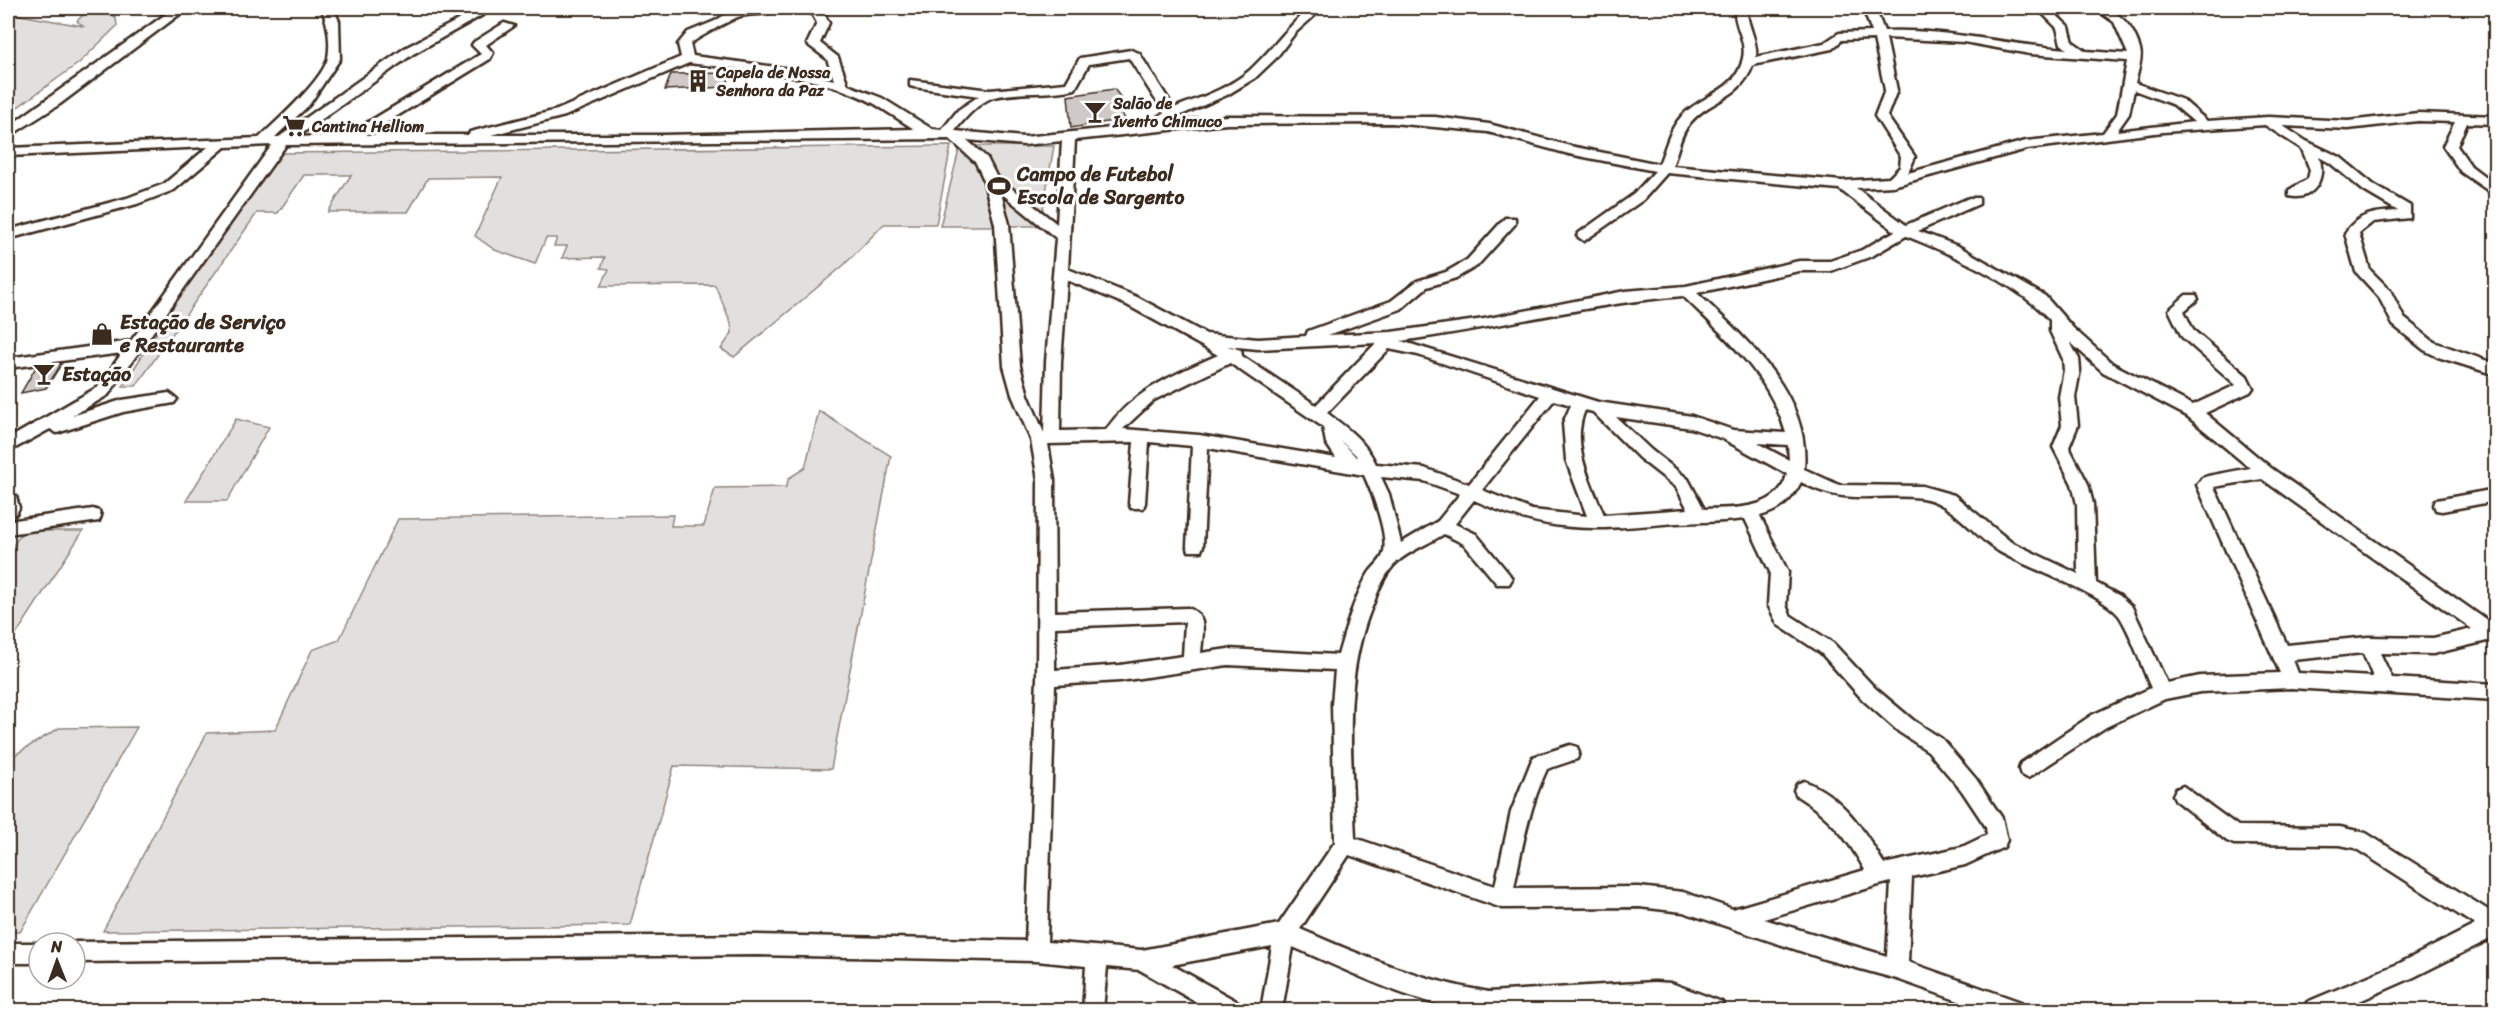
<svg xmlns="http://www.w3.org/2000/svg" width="2503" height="1018" font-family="Sriracha,sans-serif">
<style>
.green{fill:#e2e0de;stroke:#8e857e;stroke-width:1.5}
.building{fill:#cfcac7;stroke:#3b2a1e;stroke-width:1.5}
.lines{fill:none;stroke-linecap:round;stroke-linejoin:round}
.street-casing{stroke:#3b2a1e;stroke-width:5}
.secondary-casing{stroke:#3b2a1e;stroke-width:5}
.street{fill:#fff;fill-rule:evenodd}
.secondary{fill:#fff;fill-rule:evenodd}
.labels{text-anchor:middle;stroke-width:6;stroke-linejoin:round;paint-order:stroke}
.far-poi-label{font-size:16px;font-weight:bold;fill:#3b2a1e;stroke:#fff;text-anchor:start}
.poi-label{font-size:20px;font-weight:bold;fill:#3b2a1e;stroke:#fff;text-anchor:start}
</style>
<rect width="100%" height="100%" fill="#fff"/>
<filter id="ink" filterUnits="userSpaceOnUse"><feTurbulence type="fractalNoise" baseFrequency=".0167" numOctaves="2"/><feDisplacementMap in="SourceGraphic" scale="12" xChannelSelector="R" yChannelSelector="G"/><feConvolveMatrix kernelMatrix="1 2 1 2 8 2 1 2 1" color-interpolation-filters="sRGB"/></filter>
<g filter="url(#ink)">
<!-- green -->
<path class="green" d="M 94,11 L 108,11 L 116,18 L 117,26 L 79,63 L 8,114 L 8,13 L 83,26 L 77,21 L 83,15 Z
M 951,146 L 936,224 L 884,224 L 844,265 L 734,357 L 721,349 L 732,333 L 731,323 L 715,285 L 601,286 L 609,269 L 601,268 L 605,257 L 562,258 L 567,246 L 554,246 L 557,238 L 546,238 L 535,264 L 495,250 L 475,236 L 502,177 L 428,178 L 408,212 L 328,212 L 351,175 L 304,175 L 278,213 L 257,213 L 136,386 L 123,386 L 172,308 L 279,153 Z
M 960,146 L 1054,146 L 1040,226 L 940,226 Z
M 819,411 L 891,456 L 831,769 L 674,766 L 630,925 L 103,931 L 207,733 L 275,730 L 312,650 L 339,640 L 398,519 L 673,515 L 671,526 L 704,526 L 715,488 L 786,487 L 789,478 L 805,468 Z
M 236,419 L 269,427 L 227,501 L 186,501 Z
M 23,531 L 83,531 L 8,647 L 8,553 Z
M 137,727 L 20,932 L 8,932 L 8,759 L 59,728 Z"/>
<!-- building -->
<path class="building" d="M 730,73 L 727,87 L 665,90 L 671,74 Z
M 1114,89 L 1125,103 L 1118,105 L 1125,119 L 1071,128 L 1068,96 Z
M 62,363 L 46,388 L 21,393 L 36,367 Z"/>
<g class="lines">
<!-- street casing -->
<g class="street-casing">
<path id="street" d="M 147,8 L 188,8 L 60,104 L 8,137 L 8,127 L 166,14 Z
M 321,8 L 333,8 L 339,21 L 340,59 L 309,105 L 275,137 L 279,137 L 405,48 L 481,8 L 495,8 L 413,54 L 297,137 L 347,135 L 481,54 L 472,45 L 474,42 L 504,23 L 514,26 L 486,45 L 493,53 L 490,59 L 366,135 L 469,135 L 470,132 L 557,110 L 681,57 L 678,44 L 688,32 L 715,21 L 731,11 L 779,8 C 770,16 753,13 741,16 C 735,17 694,40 690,44 L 693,56 L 784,68 L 834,80 L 827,59 L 807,44 L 817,23 L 809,8 L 821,8 L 829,23 L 820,43 L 838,57 L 848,85 L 882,98 L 932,129 L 942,130 L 958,110 L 979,96 L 914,87 L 910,86 L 910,80 L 990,90 L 1066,83 L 1080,58 L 1131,50 L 1139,53 L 1174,108 C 1199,98 1228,89 1249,71 C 1271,51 1287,27 1310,8 L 1323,8 L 1295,33 L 1276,58 L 1255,78 L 1227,95 L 1165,122 L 1160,123 L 1154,119 L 1164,113 L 1129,58 L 1089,64 L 1075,89 C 1049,95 1019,91 994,97 C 979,102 964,119 955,131 L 1024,137 L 1227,116 L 1435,117 L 1489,124 L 1570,146 L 1659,164 C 1666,148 1669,130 1681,117 C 1701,94 1736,93 1743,58 C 1747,40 1733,25 1735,8 L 1747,8 C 1746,25 1758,39 1756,57 L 1824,43 L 1839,33 L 1872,32 L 1863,8 L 1875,8 L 1884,31 C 1946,28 2006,45 2067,49 L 2061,44 L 2057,28 L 2037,8 L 2049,8 L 2069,27 L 2073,42 L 2086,51 L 2128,54 L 2114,22 L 2094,8 C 2117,6 2135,28 2140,50 C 2143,58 2137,74 2135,83 L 2183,100 L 2207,121 L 2268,117 L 2348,121 L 2418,113 L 2496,116 L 2496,124 L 2467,123 L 2457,146 L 2471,166 L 2496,185 L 2496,196 L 2461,172 L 2443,146 L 2455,122 L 2418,121 L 2348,129 L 2283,126 L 2306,141 L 2340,157 L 2374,185 L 2410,206 L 2410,218 L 2373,222 L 2359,233 L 2370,270 L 2390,290 L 2404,318 L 2434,342 L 2496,364 L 2496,375 L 2438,357 L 2424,350 L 2393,325 L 2379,297 L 2356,272 L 2345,233 C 2358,213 2376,212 2398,211 L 2364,191 L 2330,163 L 2319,157 C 2327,178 2313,202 2289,196 L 2289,190 L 2308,179 L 2310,170 L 2302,149 L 2265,125 L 2163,132 L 2027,149 L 1893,186 L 1856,188 L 1906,225 L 1969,198 L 1979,198 L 1979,204 L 1918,231 L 1958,246 L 2045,296 L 2073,328 L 2113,364 L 2193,405 L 2236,385 L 2182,337 L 2169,310 L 2186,295 L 2196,295 L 2198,299 L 2184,311 L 2193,330 L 2247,376 L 2253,388 L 2250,392 L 2205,413 L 2271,468 L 2492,624 L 2496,624 L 2496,644 L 2487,641 L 2433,654 L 2380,653 L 2392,678 L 2496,684 L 2496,700 L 2291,688 L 2200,692 L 2165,699 L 2106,727 L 2028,778 L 2021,775 L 2019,769 L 2021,763 L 2092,715 L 2151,688 C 2141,666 2133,638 2120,617 C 2103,593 2027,568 2000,552 C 1973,536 1954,503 1922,498 C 1876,492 1846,507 1801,482 C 1791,501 1781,510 1760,516 L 1788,572 L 1786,605 L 1790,615 L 1833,643 L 1875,688 L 1913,720 L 1942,739 L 1976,779 L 2002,818 L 2007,840 L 2004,847 L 1965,865 L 1912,877 L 1908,962 L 2021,1002 L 2023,1010 L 1984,1010 L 1897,979 L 1824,959 L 1683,912 L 1639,907 L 1502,908 L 1349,855 L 1300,929 C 1362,956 1422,981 1489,992 L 1654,982 L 1671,983 L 1722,1002 L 1724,1010 L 1687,1010 L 1671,1005 L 1654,1004 C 1594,1007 1530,1016 1470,1010 C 1415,1005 1344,969 1293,947 L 1282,1010 L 1261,1010 L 1272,946 L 1172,965 L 1238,1002 L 1240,1010 L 1210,1010 L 1140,970 L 1107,967 L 1103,1010 L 1083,1010 L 1086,966 L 1036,961 L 756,955 L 75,962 L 75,943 L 72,943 L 75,942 L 756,935 L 1026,941 L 1037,678 L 1038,480 L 1031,440 L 1012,395 L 1004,366 L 995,224 L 983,178 L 976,163 L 950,139 L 286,145 L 108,395 L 72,416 L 122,400 L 169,393 L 177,399 L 174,403 L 123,412 L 57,433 L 50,429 L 8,452 L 8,439 L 98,387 L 122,353 L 8,368 L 8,358 L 131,341 L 272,145 L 225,147 L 174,190 L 137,204 L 8,239 L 8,230 L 127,198 L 164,184 L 208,147 L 8,156 L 8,148 L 259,138 C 276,122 323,80 328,58 C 331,42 328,22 321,8 ZM 1886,38 L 1964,42 L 2030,54 L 2127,61 L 2117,114 L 2103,133 L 2026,141 L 1908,173 L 1915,157 L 1887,116 L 1897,90 ZM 1874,39 L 1885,90 L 1875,116 L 1901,157 L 1900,167 L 1889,178 L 1842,181 L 1672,166 C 1678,152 1680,134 1690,123 C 1711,98 1740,100 1753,65 L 1832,49 L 1842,40 ZM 689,63 C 751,71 819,74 875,104 C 888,112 901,121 914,129 L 664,135 L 491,135 L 565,116 ZM 2134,90 L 2174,105 L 2194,122 L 2117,131 L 2129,114 ZM 1392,123 L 1488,132 L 1569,154 L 1655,171 L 1634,194 L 1579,233 L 1577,236 L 1584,241 L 1643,200 L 1667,173 L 1839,189 L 1895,231 L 1862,250 L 1830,261 L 1799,261 L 1686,286 L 1625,291 L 1484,319 L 1391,332 L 1328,335 L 1401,309 L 1427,287 L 1456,278 L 1477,266 L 1515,224 L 1515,218 L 1505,218 L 1467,260 L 1446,272 L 1417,281 L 1391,301 L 1308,331 L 1306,336 L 1258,339 L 1206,334 L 1137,297 L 1068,269 L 1075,140 L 1227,124 ZM 967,140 L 1024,145 L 1062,141 L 1057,224 L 996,176 L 987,158 ZM 1001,193 L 1056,238 L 1046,362 L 1044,433 L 1028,395 L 1020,366 L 1009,224 ZM 1906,236 C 1952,254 2018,284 2050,320 L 2050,331 L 2063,359 L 2064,370 L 2059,397 L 2062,425 L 2053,447 L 2072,484 L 2077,504 L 2078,574 L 2011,542 L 1954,495 L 1922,486 L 1839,485 L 1804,469 C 1811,395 1746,339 1697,293 L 1799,271 L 1831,271 L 1872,256 ZM 1067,280 L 1127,305 L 1218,355 C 1176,374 1133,390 1106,430 L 1060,431 L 1061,362 ZM 1683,296 C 1725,337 1769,374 1786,433 L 1733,430 L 1692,416 L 1598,402 L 1401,341 C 1495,328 1588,304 1683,296 ZM 2070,342 L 2103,372 L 2187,416 L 2250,468 L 2208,476 L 2202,478 L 2197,485 L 2280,673 L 2200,676 L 2167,683 L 2132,607 L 2120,596 L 2096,583 L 2093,504 L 2088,484 L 2069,447 L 2078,425 L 2075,397 L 2080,370 L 2079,359 ZM 1376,343 L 1316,405 L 1242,356 L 1241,350 L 1227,346 L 1258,349 ZM 1389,349 L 1418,355 L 1540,396 L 1469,484 L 1424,468 L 1376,464 C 1365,441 1347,428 1327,413 ZM 1230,363 L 1323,427 L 1326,443 L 1336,458 L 1199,435 L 1123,429 L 1154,400 ZM 1554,400 L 1571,405 L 1563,423 L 1566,460 L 1587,516 L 1532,510 L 1482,490 ZM 1585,410 L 1593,412 L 1639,458 L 1676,487 L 1688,509 L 1604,515 C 1591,483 1570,445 1585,410 ZM 1616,417 L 1691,428 L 1723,439 L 1787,474 C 1779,511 1733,508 1704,509 L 1688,479 L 1651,450 ZM 1341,441 L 1356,455 L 1357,458 ZM 1134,442 L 1129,503 L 1131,508 L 1143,508 L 1145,503 L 1149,442 L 1192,446 L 1187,546 L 1189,551 L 1201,551 L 1203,546 L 1208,448 L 1364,475 C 1372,492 1390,538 1383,555 C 1380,562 1373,567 1369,573 C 1354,597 1346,628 1338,655 L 1228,649 L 1201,653 C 1202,635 1209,615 1188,608 L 1055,612 L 1054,480 L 1048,444 ZM 1757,443 L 1788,445 L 1789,460 ZM 1381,477 L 1424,481 L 1460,494 L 1438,521 L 1401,543 L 1389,494 ZM 2262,479 L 2472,629 L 2433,638 L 2368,637 L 2287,645 L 2214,487 ZM 1474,500 C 1551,535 1594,530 1676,523 C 1699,522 1722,522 1745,519 L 1770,572 L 1768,605 L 1778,625 L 1821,653 L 1863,700 L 1899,732 L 1928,751 L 1962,791 L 1986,827 L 1987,835 L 1962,847 L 1884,864 C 1864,830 1843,796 1804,781 L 1797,784 L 1794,790 L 1797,796 C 1829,816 1847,837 1865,870 L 1733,909 L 1683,892 L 1639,887 L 1514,888 C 1522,848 1529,807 1547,769 L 1577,759 L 1579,753 L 1577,747 L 1570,745 L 1533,757 L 1511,812 L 1495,886 L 1355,838 C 1352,758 1341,677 1374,602 C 1379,588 1386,572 1397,562 C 1409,551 1430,543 1444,534 L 1464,544 L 1497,584 L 1509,584 L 1512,579 L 1509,574 L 1476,534 L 1455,524 ZM 1185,622 L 1183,656 L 1120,665 L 1055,670 L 1055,627 ZM 2363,653 L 2373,677 L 2298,673 L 2293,660 ZM 1228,665 L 1335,670 L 1332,704 L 1335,842 L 1279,924 L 1142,950 L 1047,942 L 1055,685 L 1120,681 ZM 1891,882 L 1887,956 L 1764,919 L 1879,885 Z
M 2496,489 L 2496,501 L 2442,511 L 2436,510 L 2434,505 L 2436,500 L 2442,499 Z
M 93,509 L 99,511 L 101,516 L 99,521 L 8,534 L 8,521 Z
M 2183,786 L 2238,826 L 2340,827 L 2366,833 L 2496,915 L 2496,936 L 2414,977 L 2339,1010 L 2305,1010 L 2307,1002 L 2400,963 L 2475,925 L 2355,848 L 2340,845 L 2234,844 L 2227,841 L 2176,801 L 2173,795 L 2176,789 Z
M 8,943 L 40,943 L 39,963 L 8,963 Z"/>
</g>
<!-- secondary casing -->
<g class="secondary-casing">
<path id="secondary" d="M 8,493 L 16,496 L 19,508 L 16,514 L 8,517 Z"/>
</g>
<!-- street -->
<use href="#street" class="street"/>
<!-- secondary -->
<use href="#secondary" class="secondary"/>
</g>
</g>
<!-- icons -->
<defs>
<g id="building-bare" transform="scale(1.8)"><path d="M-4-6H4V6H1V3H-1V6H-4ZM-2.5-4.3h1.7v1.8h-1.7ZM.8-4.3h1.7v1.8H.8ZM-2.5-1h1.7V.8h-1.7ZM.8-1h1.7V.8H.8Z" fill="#3b2a1e" stroke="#fff" stroke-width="2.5" paint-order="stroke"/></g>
<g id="bar-bare" transform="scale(1.8)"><path d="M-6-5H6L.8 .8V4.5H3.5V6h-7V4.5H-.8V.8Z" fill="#3b2a1e" stroke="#fff" stroke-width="2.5" paint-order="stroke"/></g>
<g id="supermarket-bare" transform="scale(1.8)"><path d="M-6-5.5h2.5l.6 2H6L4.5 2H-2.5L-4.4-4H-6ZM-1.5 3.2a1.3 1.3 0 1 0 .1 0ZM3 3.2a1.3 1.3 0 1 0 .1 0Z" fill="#3b2a1e" stroke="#fff" stroke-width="2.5" paint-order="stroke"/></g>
<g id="stadium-bare" transform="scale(1.8)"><path d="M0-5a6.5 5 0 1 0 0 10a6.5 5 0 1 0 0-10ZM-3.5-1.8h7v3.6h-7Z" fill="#3b2a1e" stroke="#fff" stroke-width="2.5" paint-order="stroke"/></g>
<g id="shop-bare" transform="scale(1.8)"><path d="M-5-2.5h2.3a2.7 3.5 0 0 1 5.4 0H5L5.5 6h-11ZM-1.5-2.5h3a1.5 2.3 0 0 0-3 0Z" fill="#3b2a1e" stroke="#fff" stroke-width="2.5" paint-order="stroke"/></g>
</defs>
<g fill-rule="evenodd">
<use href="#building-bare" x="698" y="81"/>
<use href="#bar-bare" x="1095" y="112"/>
<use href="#supermarket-bare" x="294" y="126"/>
<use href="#stadium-bare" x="999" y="186"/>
<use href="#shop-bare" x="102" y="334"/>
<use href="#bar-bare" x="44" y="374"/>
</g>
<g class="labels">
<!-- far-poi labels -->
<g class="far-poi-label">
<text x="716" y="78">Capela de Nossa<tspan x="716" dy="18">Senhora da Paz</tspan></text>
<text x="1113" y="109">Salão de<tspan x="1113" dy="18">Ivento Chimuco</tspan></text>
<text x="312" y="132">Cantina Helliom</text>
</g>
<!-- poi labels -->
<g class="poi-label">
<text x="1017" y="181">Campo de Futebol<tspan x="1017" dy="23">Escola de Sargento</tspan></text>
<text x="120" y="329">Estação de Serviço<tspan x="120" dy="23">e Restaurante</tspan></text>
<text x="62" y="381">Estação</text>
</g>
</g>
<!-- margin -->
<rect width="2503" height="1018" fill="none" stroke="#fff" stroke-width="30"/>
<rect x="15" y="15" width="2473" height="988" fill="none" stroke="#3b2a1e" stroke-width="2" filter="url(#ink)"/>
<!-- north arrow -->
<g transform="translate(57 961) rotate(359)"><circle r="28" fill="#ffffff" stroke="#b1aaa5" stroke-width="1.5"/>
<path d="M0-4.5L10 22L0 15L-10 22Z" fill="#3b2a1e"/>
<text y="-9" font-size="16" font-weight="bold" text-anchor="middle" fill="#3b2a1e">N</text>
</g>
</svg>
